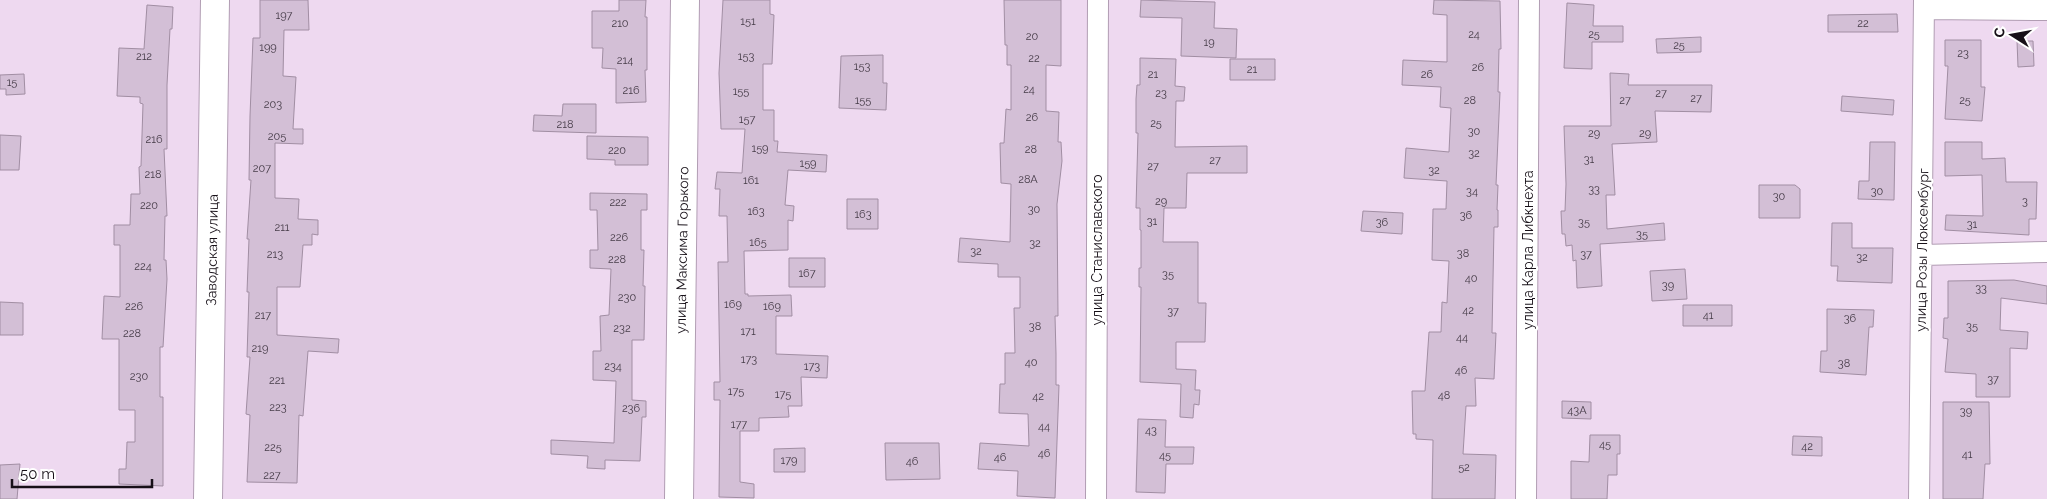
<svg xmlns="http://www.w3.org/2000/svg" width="2047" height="499" font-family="Raleway,sans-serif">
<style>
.building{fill:#d3bfd6;stroke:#a18ea3}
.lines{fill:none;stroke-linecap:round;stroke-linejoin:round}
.street-casing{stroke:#b19db3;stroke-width:22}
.secondary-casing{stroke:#b19db3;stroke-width:30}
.street{stroke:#fff;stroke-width:20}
.secondary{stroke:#fff;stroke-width:28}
.labels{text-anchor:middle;stroke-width:4.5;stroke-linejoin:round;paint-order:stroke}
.number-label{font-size:11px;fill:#463c48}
.street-label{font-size:14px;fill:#171018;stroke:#fff}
</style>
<rect width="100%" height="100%" fill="#eed9f0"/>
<!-- building -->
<path class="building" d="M 260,0 L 308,0 L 309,30 L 284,30 L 283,76 L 296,77 L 293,129 L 303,129 L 303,144 L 275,143 L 275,198 L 299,199 L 298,219 L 318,220 L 318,235 L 312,234 L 312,245 L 303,245 L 300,287 L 277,287 L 277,335 L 339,339 L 338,353 L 308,351 L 303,416 L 299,415 L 297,483 L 247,482 L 250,415 L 246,414 L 250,357 L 247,357 L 249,292 L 247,292 L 249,239 L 247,239 L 251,180 L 249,180 L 250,116 L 253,38 L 260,38 Z
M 619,0 L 646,0 L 645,17 L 647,17 L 647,70 L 645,70 L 646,102 L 616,103 L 616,69 L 602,68 L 603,48 L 592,48 L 592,11 L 619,11 Z
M 723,0 L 770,0 L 770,14 L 774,15 L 772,64 L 763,64 L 763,110 L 774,110 L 774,141 L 778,141 L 777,152 L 827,155 L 826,172 L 788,170 L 785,205 L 794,206 L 793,221 L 788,220 L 788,250 L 744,251 L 745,294 L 748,294 L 748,296 L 791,295 L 792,316 L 776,316 L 776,354 L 828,356 L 827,378 L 801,377 L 802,406 L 788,406 L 789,417 L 759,418 L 759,431 L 740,431 L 740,482 L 754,484 L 754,498 L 719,497 L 720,400 L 714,400 L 714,382 L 720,382 L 718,262 L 728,262 L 727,216 L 719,216 L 720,189 L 715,189 L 717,172 L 742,173 L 745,129 L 721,129 L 719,73 Z
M 1004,0 L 1061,0 L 1061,66 L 1046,65 L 1046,111 L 1059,112 L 1058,142 L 1061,142 L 1062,161 L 1057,204 L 1058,316 L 1055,316 L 1056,354 L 1056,385 L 1059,385 L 1055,498 L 1017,496 L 1018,471 L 978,469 L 980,443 L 1029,446 L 1028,414 L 999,413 L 1000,384 L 1005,384 L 1005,353 L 1015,353 L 1014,308 L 1020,308 L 1020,277 L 998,277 L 998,264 L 958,262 L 960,238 L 1010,242 L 1011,184 L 1001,183 L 1000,143 L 1004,143 L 1006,109 L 1011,110 L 1011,65 L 1007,65 L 1007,45 L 1005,45 Z
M 1141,0 L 1215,2 L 1214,28 L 1237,29 L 1236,58 L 1181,56 L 1182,18 L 1140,17 Z
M 1434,0 L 1500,1 L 1501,49 L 1499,49 L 1498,92 L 1500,92 L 1496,185 L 1498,185 L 1497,210 L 1498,210 L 1498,227 L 1494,227 L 1492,333 L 1496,333 L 1494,379 L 1475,378 L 1476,406 L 1466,406 L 1463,454 L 1496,455 L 1495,499 L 1432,499 L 1433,440 L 1416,439 L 1416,434 L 1413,434 L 1412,391 L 1425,391 L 1429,332 L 1441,332 L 1442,302 L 1447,303 L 1449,261 L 1432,260 L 1433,209 L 1446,209 L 1447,181 L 1404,178 L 1406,148 L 1449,152 L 1451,108 L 1440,107 L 1441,87 L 1402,85 L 1403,60 L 1447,62 L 1447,15 L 1433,14 Z
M 1567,3 L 1594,5 L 1593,26 L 1623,26 L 1623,42 L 1592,42 L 1592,69 L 1564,68 Z
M 147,5 L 173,7 L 172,29 L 170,29 L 167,85 L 167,149 L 164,149 L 167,216 L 165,216 L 164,260 L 166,260 L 167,279 L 163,347 L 160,347 L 160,397 L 163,397 L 163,486 L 119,484 L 119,469 L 126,469 L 127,442 L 135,442 L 135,410 L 119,410 L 119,339 L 102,339 L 104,296 L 120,297 L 120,245 L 114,245 L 114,225 L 130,225 L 131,194 L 140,194 L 139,167 L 141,166 L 143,104 L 140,103 L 140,97 L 117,96 L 119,48 L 144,49 Z
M 1897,14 L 1898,32 L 1828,32 L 1828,15 Z
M 1701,37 L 1701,52 L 1657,53 L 1656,39 Z
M 1945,40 L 1981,40 L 1981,87 L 1985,87 L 1982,121 L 1945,119 L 1948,66 L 1945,66 Z
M 2017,41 L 2033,41 L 2034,66 L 2018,67 Z
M 883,55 L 883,83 L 887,83 L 886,110 L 839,108 L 841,56 Z
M 1140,58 L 1176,59 L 1175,86 L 1185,87 L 1184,101 L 1176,101 L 1175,147 L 1247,146 L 1247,173 L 1187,173 L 1186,208 L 1164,208 L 1163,242 L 1198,242 L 1198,303 L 1206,303 L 1205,342 L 1176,342 L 1176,369 L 1196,370 L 1195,390 L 1200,390 L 1199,405 L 1194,404 L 1193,418 L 1180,417 L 1181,384 L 1140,382 L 1141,287 L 1139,287 L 1139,268 L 1141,268 L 1141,230 L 1140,230 L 1140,208 L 1136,208 L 1138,133 L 1136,133 L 1136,99 L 1137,85 L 1140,85 Z
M 1230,59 L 1275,59 L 1275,80 L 1230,80 Z
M 1610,73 L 1629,74 L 1628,85 L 1712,85 L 1711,112 L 1655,111 L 1657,142 L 1612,144 L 1615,195 L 1606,195 L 1607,229 L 1664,223 L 1665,240 L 1600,244 L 1602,286 L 1577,288 L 1576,260 L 1573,261 L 1572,245 L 1566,246 L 1565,234 L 1562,234 L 1561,211 L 1565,211 L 1566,184 L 1564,126 L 1611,126 Z
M 24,74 L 25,94 L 6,95 L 6,89 L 0,89 L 0,75 Z
M 1842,96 L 1894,100 L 1893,115 L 1841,111 Z
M 563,104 L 596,104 L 596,133 L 533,131 L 534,115 L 562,116 Z
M 0,135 L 21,136 L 19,170 L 0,170 Z
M 587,136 L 648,137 L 648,165 L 615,165 L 615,160 L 587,159 Z
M 1870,142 L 1895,142 L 1894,200 L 1858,199 L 1859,181 L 1869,181 Z
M 1945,142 L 1982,142 L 1982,159 L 2005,158 L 2006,182 L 2037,182 L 2036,219 L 2029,219 L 2029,235 L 1945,230 L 1946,215 L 1983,216 L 1982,175 L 1945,176 Z
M 1759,185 L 1795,185 L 1800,189 L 1800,218 L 1759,218 Z
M 590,193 L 647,194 L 647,210 L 641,210 L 641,250 L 644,250 L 643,286 L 645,286 L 644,340 L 632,340 L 632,400 L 646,401 L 646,417 L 642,417 L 640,461 L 605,460 L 605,469 L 587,468 L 588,456 L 551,454 L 551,440 L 614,443 L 616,381 L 593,380 L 593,351 L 601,351 L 600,316 L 609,315 L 611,269 L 590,268 L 590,250 L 598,250 L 597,210 L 590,210 Z
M 847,199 L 878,199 L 878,229 L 847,229 Z
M 1363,211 L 1403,213 L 1402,234 L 1361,231 Z
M 1832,223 L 1852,223 L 1852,248 L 1893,248 L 1892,283 L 1837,281 L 1838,266 L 1831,266 Z
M 789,258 L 825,258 L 825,287 L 789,287 Z
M 1685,269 L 1687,299 L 1652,301 L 1650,271 Z
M 2014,280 L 2047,286 L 2047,304 L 2001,298 L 2000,330 L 2028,332 L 2027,349 L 2010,348 L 2010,397 L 1976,397 L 1976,374 L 1945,372 L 1948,339 L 1943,338 L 1944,318 L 1948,318 L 1948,281 Z
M 0,302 L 23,303 L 23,335 L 0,335 Z
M 1683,305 L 1732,305 L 1732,326 L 1683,326 Z
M 1827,309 L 1874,310 L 1873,327 L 1869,327 L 1866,375 L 1820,372 L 1821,351 L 1827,351 Z
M 1562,401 L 1591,402 L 1591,419 L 1562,418 Z
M 1943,402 L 1989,402 L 1990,464 L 1985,464 L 1983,499 L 1943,499 Z
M 1138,419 L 1166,420 L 1165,447 L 1194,447 L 1193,464 L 1166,464 L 1165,493 L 1136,492 Z
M 1590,435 L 1620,435 L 1620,454 L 1617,454 L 1617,475 L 1608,475 L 1607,499 L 1571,499 L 1571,461 L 1589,462 Z
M 1793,436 L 1822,437 L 1822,456 L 1792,455 Z
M 885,443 L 939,443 L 940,479 L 886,480 Z
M 805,448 L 805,472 L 774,472 L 774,449 Z
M 20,464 L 17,499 L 0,499 L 0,465 Z"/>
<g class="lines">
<!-- street casing -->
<g class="street-casing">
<path id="street" d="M 1924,9 L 2047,10
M 1922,255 L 2047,252
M 1096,499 L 1098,0
M 1526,499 L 1529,0
M 1919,499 L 1924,0"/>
</g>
<!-- secondary casing -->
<g class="secondary-casing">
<path id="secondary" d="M 208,499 L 215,0
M 679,499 L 685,0"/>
</g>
<!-- street -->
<use href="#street" class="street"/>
<!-- secondary -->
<use href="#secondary" class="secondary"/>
</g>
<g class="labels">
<!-- number labels -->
<g class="number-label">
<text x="284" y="19">197</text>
<text x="748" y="25">151</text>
<text x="620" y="27">210</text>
<text x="1863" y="27">22</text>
<text x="1474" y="38">24</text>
<text x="1594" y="38">25</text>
<text x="1032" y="40">20</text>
<text x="1209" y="46">19</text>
<text x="1679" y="49">25</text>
<text x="268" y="51">199</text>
<text x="1963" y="57">23</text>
<text x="144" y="60">212</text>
<text x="746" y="60">153</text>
<text x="1034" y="62">22</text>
<text x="625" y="64">214</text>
<text x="862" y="70">153</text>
<text x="1478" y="71">26</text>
<text x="1252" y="73">21</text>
<text x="1153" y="78">21</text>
<text x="1427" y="78">26</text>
<text x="12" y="86">15</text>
<text x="1029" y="93">24</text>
<text x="631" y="94">216</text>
<text x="741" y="95">155</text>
<text x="1161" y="97">23</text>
<text x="1661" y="97">27</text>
<text x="1696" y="102">27</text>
<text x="863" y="104">155</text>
<text x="1470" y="104">28</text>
<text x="1625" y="104">27</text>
<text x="1965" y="104">25</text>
<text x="273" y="108">203</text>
<text x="1032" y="121">26</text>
<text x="747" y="123">157</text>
<text x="1156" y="127">25</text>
<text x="565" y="128">218</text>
<text x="1474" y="135">30</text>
<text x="1594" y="137">29</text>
<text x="1645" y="137">29</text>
<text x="277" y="140">205</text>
<text x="154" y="143">216</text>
<text x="760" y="152">159</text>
<text x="1031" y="153">28</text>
<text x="617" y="154">220</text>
<text x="1474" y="157">32</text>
<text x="1589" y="163">31</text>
<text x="1215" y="164">27</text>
<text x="808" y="167">159</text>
<text x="1153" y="170">27</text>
<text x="262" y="172">207</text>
<text x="1434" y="174">32</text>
<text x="153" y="178">218</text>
<text x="1028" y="183">28А</text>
<text x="751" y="184">161</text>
<text x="1594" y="193">33</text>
<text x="1472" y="195">34</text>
<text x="1877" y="195">30</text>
<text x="1779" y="200">30</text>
<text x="1161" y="205">29</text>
<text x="2025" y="205">3</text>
<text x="618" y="206">222</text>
<text x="149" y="209">220</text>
<text x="1034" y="213">30</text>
<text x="756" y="215">163</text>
<text x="863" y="218">163</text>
<text x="1466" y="219">36</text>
<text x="1152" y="225">31</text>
<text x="1382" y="226">36</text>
<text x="1584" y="226">35</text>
<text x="1972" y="228">31</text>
<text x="282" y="231">211</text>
<text x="1642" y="238">35</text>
<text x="619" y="241">226</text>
<text x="758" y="246">165</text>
<text x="1035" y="247">32</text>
<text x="976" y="255">32</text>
<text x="1463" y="257">38</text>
<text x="275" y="258">213</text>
<text x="1586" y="258">37</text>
<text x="1862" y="261">32</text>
<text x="617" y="263">228</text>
<text x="143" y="270">224</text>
<text x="807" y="277">167</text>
<text x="1168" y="278">35</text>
<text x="1471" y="282">40</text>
<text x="1668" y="289">39</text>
<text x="1981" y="292">33</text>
<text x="627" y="301">230</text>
<text x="733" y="308">169</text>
<text x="134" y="310">226</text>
<text x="772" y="310">169</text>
<text x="1468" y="314">42</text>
<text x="1173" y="315">37</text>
<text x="263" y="319">217</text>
<text x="1708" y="319">41</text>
<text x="1850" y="322">36</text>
<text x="1035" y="330">38</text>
<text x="1972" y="330">35</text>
<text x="622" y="332">232</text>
<text x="748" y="335">171</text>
<text x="132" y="337">228</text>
<text x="1462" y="341">44</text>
<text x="260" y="352">219</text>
<text x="749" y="363">173</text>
<text x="1031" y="366">40</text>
<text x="1844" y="367">38</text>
<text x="613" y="370">234</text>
<text x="812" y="370">173</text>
<text x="1461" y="374">46</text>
<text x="139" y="380">230</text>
<text x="1993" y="383">37</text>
<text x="277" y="384">221</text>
<text x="736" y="395">175</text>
<text x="783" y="398">175</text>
<text x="1444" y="399">48</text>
<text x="1038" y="400">42</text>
<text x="278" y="411">223</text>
<text x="631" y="412">236</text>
<text x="1577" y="414">43А</text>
<text x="1966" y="415">39</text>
<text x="739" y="428">177</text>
<text x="1044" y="430">44</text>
<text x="1151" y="434">43</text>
<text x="1605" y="448">45</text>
<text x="1807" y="450">42</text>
<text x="273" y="451">225</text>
<text x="1044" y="457">46</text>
<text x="1967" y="458">41</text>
<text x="1165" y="459">45</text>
<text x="1000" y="461">46</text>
<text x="789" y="464">179</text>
<text x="912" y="465">46</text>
<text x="1464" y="471">52</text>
<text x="272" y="479">227</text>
</g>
<!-- street labels -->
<g class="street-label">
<text transform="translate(212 250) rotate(-89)" y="5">Заводская улица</text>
<text transform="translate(682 250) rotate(-89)" y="5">улица Максима Горького</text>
<text transform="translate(1097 250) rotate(-90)" y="5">улица Станиславского</text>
<text transform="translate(1528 250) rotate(-90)" y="5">улица Карла Либкнехта</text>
<text transform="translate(1922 250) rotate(-89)" y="5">улица Розы Люксембург</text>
</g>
</g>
<!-- north arrow -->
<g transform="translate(2012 35) rotate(281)" stroke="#ffffff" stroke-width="4" paint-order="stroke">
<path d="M0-4L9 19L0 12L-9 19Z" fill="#171018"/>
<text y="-8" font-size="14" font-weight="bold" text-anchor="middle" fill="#171018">С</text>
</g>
<!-- scale -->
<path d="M12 479v8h140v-8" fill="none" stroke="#171018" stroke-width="2.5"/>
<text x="20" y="479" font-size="15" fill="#171018" stroke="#ffffff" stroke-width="4" paint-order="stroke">50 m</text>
</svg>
